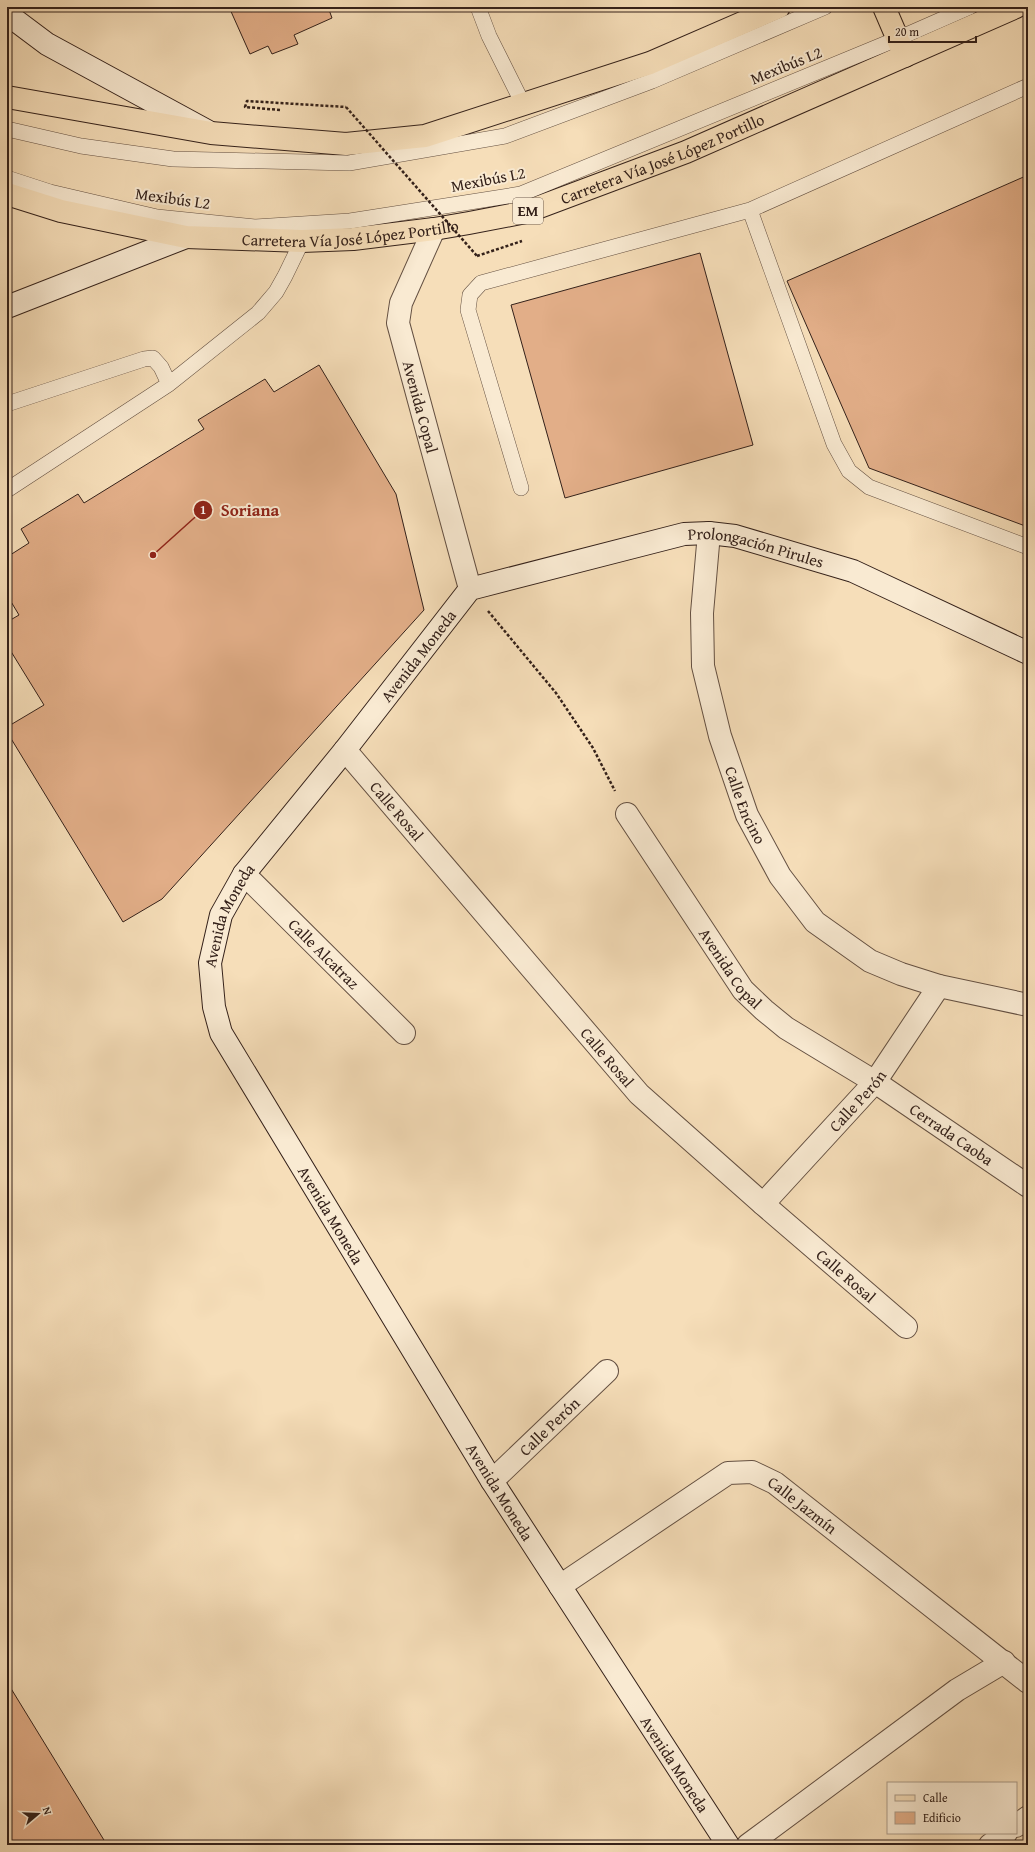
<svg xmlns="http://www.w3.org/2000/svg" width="1035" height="1852" font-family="'Gentium Book Plus',serif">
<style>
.building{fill:#e2ae88;stroke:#34211a}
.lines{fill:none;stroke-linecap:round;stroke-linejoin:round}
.service-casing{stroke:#645042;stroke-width:16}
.minor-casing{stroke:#645042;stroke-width:24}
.secondary-casing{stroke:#34211a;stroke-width:24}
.primary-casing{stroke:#34211a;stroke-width:24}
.path{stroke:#34211a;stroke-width:2.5;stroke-dasharray:3 2;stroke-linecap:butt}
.service{stroke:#f9ead2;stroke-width:15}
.minor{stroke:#f9ead2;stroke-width:22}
.secondary{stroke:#f9ead2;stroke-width:22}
.primary{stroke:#f6deb9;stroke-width:22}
.path-bridge{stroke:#34211a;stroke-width:2.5;stroke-dasharray:3 2;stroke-linecap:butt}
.labels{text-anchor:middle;stroke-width:4;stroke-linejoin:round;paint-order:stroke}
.shield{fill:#f9ead2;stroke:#6f5d51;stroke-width:1}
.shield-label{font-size:15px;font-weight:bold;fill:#34211a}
.street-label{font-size:16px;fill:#34211a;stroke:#f9ead2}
.leader{fill:none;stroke:#8f2418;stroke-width:1.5}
.callout-dot{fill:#8f2418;stroke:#f9ead2;stroke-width:1.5}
.mark-label{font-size:12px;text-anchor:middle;font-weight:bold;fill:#fff}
.callout-label{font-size:17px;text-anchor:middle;font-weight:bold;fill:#8f2418;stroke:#f9ead2;stroke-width:4;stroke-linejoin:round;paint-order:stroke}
</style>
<rect width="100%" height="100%" fill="#f6deb9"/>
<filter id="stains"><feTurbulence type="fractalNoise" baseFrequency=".005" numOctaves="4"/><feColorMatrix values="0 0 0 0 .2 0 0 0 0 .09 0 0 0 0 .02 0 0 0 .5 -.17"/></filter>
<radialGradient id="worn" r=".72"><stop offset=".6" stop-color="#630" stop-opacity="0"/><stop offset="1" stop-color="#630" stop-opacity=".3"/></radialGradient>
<!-- building -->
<path class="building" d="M 229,7 L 328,7 L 332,18 L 294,35 L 298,44 L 272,54 L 268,46 L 250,54 Z
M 1028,175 L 1028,527 L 869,468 L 787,281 Z
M 700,253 L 753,445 L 565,498 L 511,305 Z
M 319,365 L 396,494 L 424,610 L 162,899 L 123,922 L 7,732 L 7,727 L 44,705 L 7,645 L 7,622 L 19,615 L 7,595 L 7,557 L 29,543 L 21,529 L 78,494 L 84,503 L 204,429 L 198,420 L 265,379 L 274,392 Z
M 7,1682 L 107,1845 L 7,1845 Z"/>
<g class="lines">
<!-- service casing -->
<g class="service-casing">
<path id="service" d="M 478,7 L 489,36 L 523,104
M 7,129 L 81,146 L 173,159 L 349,163 L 505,136 L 652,81 L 825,7
M 7,178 L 50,192 L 157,217 L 255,227 L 350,221 L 521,194 L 897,39 L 970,7
M 750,210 L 834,444 L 849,471 L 869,487 L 1028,547
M 7,404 L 144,359 L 153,358 L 161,367 L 169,384
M 521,488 L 468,310 L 470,295 L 481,283 L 750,210 L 1028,86
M 7,490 L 169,384 L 258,313 L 276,292 L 285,276 L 302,241"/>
</g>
<!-- minor casing -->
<g class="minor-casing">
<g id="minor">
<path id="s1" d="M 434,229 L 401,303 L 398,323 L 470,589"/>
<path id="s2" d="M 709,533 L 702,613 L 703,666 L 720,736 L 747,815 L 780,876 L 815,922 L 870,961 L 901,974 L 939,986 L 1028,1005"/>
<path id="s3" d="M 345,750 L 639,1094 L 763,1204 L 906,1327"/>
<path id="s4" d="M 627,814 L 743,990 L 764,1010 L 786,1028 L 875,1082 L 1028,1186"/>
<path id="s5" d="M 244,874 L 404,1033"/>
<path id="s6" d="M 763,1204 L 875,1082 L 939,986"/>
<path id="s7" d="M 492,1481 L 607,1371"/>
<path id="s8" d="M 560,1586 L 728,1473 L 752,1472 L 775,1483 L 1028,1682"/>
<path d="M 1016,1826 L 1028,1817"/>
<path d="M 748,1845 L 957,1690 L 1004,1662"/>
<path d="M 990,1845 L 1006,1833"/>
</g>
</g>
<!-- secondary casing -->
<g class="secondary-casing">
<g id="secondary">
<path d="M 7,14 L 47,44 L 207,131"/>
<path d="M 7,307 L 186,237"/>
<path id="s9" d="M 728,1845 L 492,1481 L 221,1033 L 214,1007 L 210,963 L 221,915 L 244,874 L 345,750 L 470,589 L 684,534 L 709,533 L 735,536 L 853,571 L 1028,653"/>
</g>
</g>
<!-- primary casing -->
<g class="primary-casing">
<g id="primary">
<path d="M 884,7 L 905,56"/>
<path d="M 7,97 L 211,133 L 346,144 L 425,136 L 650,63 L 779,7"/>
<path id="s10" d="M 7,194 L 61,211 L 186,237 L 302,241 L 353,239 L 434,229 L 469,223 L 526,212 L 686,152 L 1016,7"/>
</g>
</g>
<!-- path -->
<path class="path" d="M 280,110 L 245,107 L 247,101 L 346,107
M 477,256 L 522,241
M 488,611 L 556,693 L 593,748 L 615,791"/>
<!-- service -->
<use href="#service" class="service"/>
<!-- minor -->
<use href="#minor" class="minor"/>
<!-- secondary -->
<use href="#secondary" class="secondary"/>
<!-- primary -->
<use href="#primary" class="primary"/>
<!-- path-bridge -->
<path class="path-bridge" d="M 346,107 L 477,256"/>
</g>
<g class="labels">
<!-- shield labels -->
<rect class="shield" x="513" y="198" width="30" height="26" rx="3"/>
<g class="shield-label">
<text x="528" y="216">EM</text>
</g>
<!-- street labels -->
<g class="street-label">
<text transform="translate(786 65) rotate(-22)" y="6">Mexibús L2</text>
<text dy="6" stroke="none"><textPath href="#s10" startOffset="673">Carretera Vía José López Portillo</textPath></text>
<text transform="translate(488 179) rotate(-11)" y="6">Mexibús L2</text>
<text transform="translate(173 198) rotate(8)" y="6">Mexibús L2</text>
<text dy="6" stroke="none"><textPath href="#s10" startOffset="349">Carretera Vía José López Portillo</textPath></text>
<text dy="6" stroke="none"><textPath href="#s1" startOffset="188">Avenida Copal</textPath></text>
<text dy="6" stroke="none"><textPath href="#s9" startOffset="1783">Prolongación Pirules</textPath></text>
<text dy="6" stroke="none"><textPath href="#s9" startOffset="1404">Avenida Moneda</textPath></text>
<text dy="6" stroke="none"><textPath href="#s2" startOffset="279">Calle Encino</textPath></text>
<text dy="6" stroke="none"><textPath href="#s3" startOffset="80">Calle Rosal</textPath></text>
<text dy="6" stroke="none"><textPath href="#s9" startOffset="1080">Avenida Moneda</textPath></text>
<text dy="6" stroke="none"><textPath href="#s5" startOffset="113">Calle Alcatraz</textPath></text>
<text dy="6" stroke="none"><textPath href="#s4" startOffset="186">Avenida Copal</textPath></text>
<text dy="6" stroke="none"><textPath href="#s3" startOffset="404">Calle Rosal</textPath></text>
<text dy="6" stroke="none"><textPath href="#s6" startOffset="140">Calle Perón</textPath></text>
<text dy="6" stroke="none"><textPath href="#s4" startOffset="465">Cerrada Caoba</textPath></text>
<text transform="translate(331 1215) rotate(59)" y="6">Avenida Moneda</text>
<text dy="6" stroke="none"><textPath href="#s3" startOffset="728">Calle Rosal</textPath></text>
<text dy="6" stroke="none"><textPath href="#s7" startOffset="79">Calle Perón</textPath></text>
<text transform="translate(500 1492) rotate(58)" y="6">Avenida Moneda</text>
<text dy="6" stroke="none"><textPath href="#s8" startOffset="287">Calle Jazmín</textPath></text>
<text transform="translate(675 1764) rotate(57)" y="6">Avenida Moneda</text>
</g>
</g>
<!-- callouts -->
<path class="leader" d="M153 555L203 510"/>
<g class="callout-dot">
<circle cx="153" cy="555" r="4"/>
<circle cx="203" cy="510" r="10"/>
</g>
<g class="mark-label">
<text x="203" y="514">1</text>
</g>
<g class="callout-label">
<text x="250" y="516">Soriana</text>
</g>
<!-- margin -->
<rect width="1035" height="1852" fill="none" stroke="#f6deb9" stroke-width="24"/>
<rect x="8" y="8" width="1019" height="1836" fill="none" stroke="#34211a" stroke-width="2"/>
<rect x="12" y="12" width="1011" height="1828" fill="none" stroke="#34211a"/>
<!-- legend -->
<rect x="887" y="1782" width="130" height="52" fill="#f9ead2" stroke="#aa9a88"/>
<rect x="895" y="1795" width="20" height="6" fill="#f6deb9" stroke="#aa9a88"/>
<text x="923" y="1802" font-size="12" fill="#34211a">Calle</text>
<rect x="895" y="1812" width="20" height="12" fill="#e2ae88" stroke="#aa9a88"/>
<text x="923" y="1822" font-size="12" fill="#34211a">Edificio</text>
<!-- north arrow -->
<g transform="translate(38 1814) rotate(71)" stroke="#f9ead2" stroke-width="3" paint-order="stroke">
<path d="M0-3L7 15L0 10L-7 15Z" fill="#34211a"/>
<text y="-6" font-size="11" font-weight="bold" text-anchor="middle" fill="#34211a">N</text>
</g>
<!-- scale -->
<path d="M889 36v6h87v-6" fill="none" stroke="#34211a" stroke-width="2"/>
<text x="895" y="36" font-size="12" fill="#34211a" stroke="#f9ead2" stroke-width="3" paint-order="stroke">20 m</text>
<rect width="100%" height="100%" filter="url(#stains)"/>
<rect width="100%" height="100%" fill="url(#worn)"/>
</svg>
